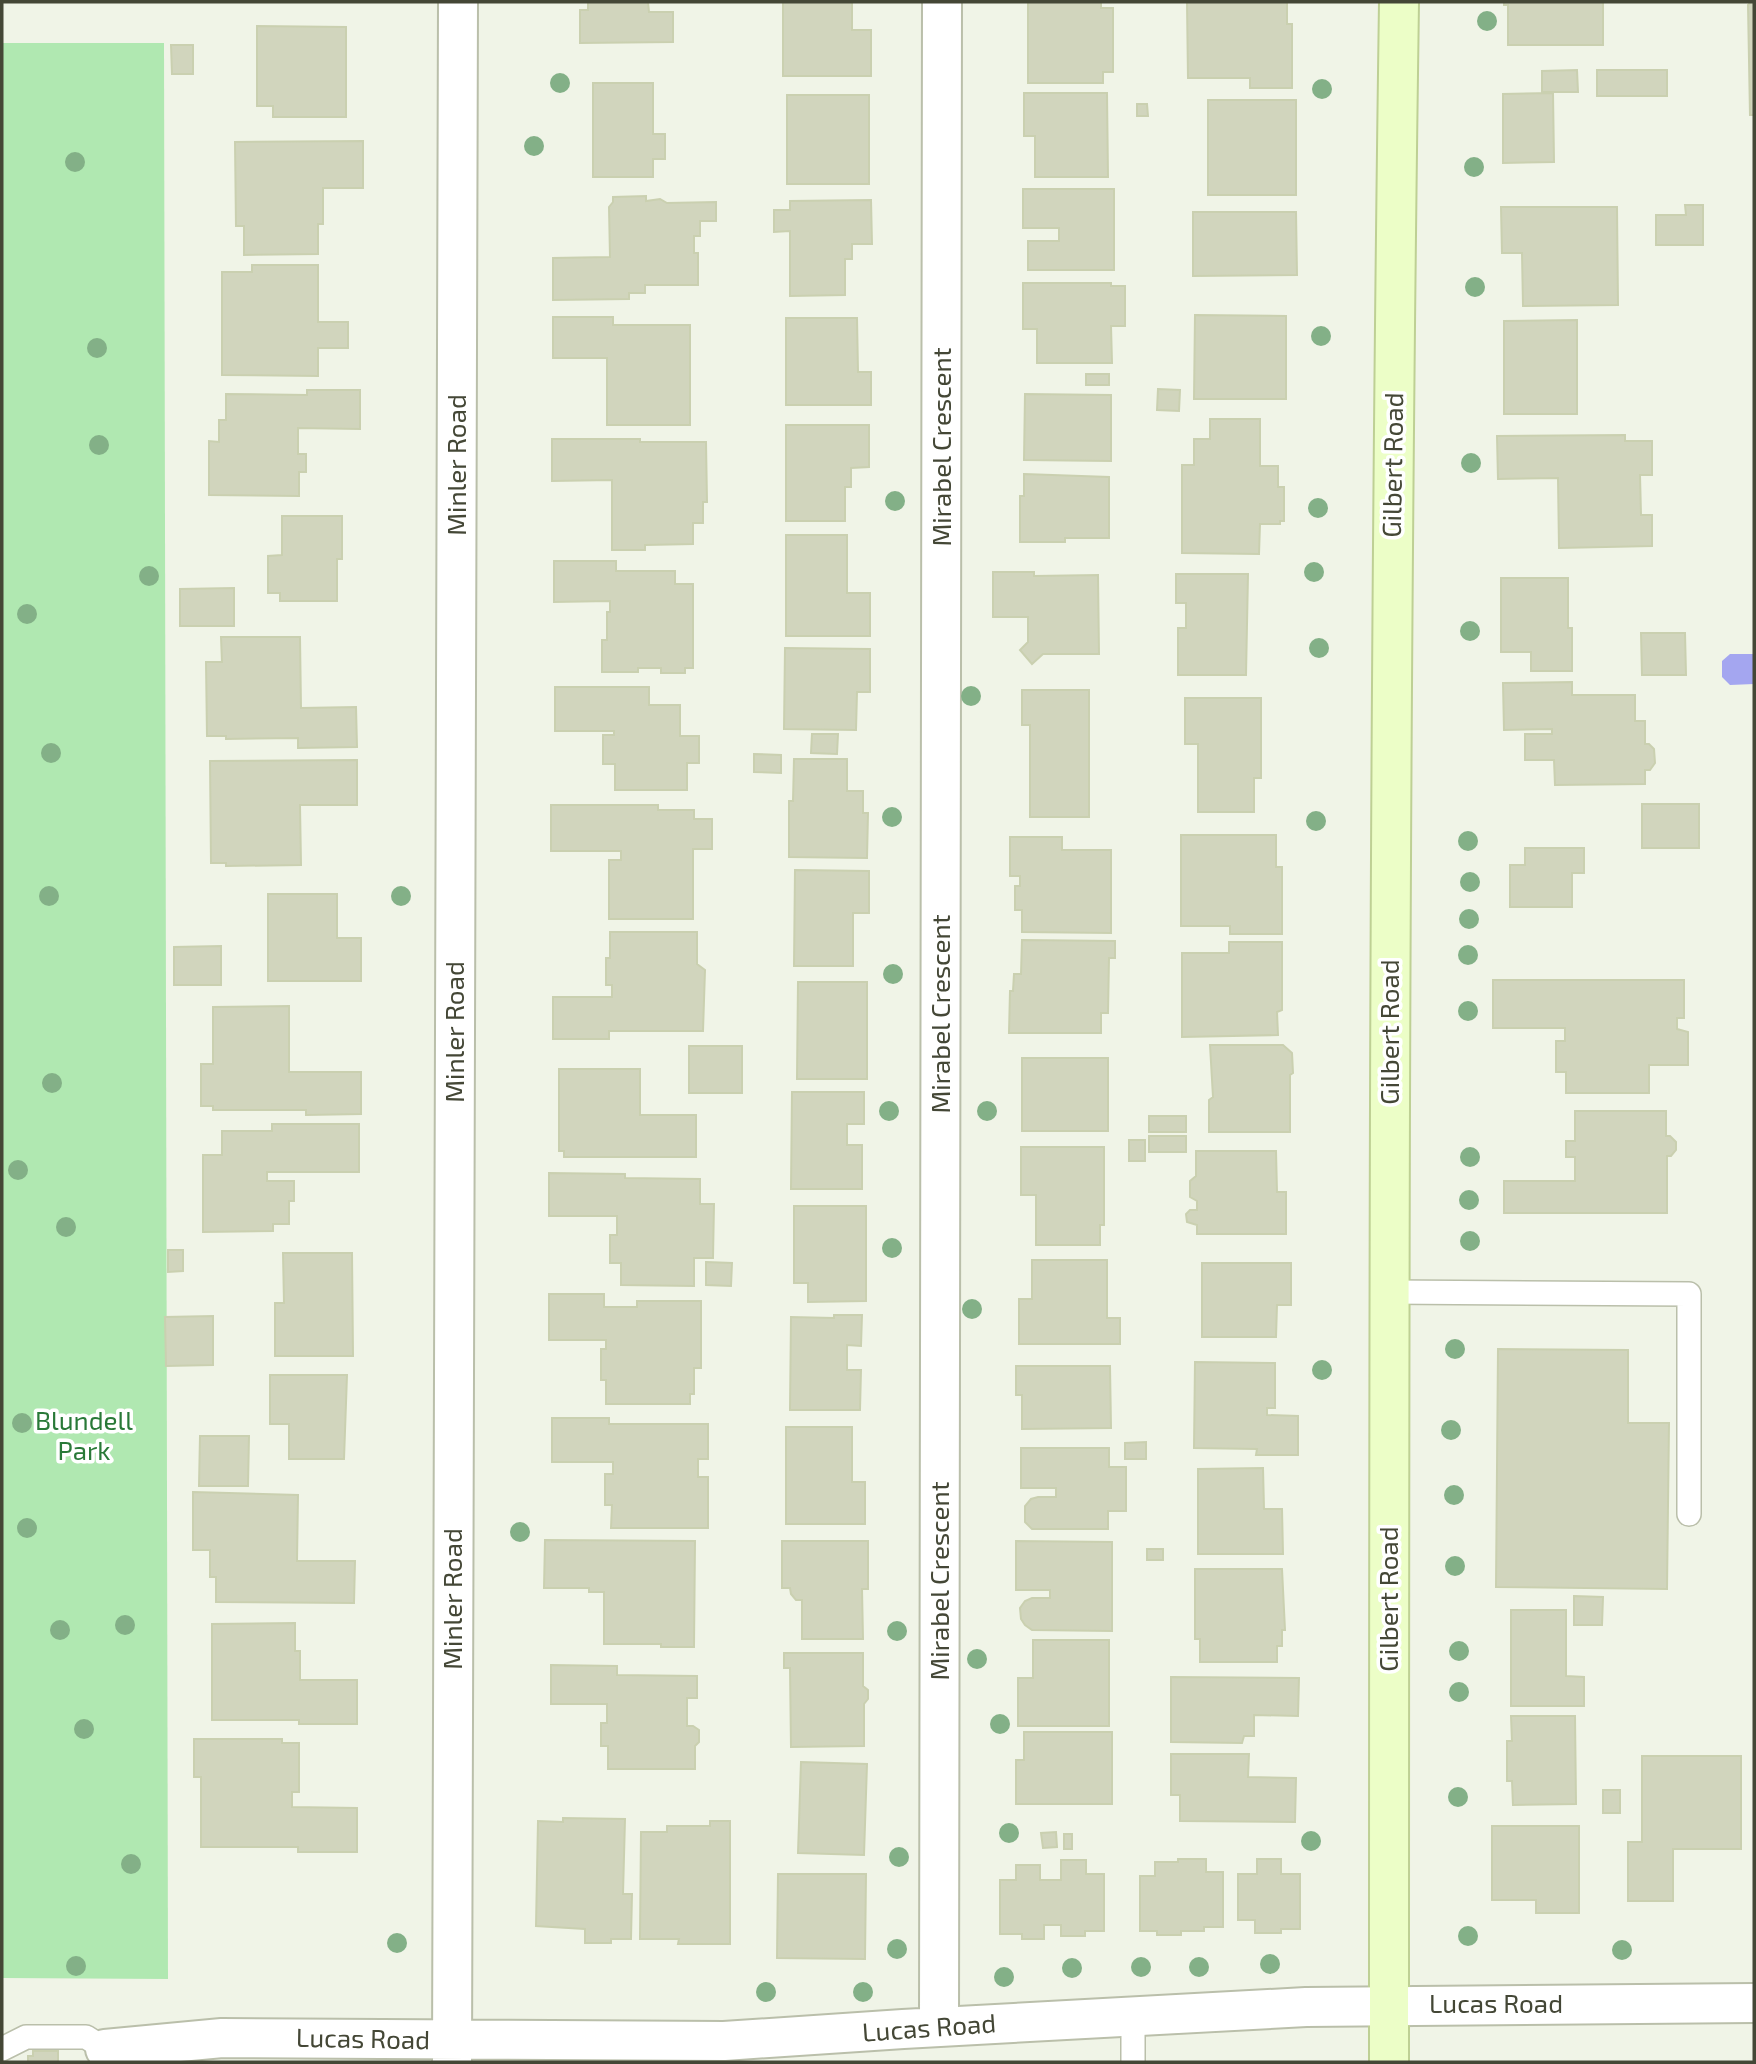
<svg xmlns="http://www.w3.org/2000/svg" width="1756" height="2064" font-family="'Exo 2',sans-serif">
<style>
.green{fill:#b0e8b1}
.water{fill:#a4a6f0}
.building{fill:#d1d5bd;stroke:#cad0b0;stroke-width:2}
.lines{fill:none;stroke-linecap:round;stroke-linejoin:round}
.service-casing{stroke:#babfaa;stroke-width:26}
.minor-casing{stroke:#babfaa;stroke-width:42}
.secondary-casing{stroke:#bed094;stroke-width:42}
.service{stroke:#fff;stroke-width:23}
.minor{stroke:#fff;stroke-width:38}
.secondary{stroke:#ecfec7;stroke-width:38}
.tree{fill:#83b087}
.labels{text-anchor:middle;stroke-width:7;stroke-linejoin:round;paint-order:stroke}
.street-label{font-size:26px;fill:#444736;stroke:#fff}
.park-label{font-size:26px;fill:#297938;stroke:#fff}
</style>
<rect width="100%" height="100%" fill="#f0f4e7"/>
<!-- green -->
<path class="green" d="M 2,43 L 164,43 L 168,1979 L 2,1978 Z"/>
<!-- water -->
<path class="water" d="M 1730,654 L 1754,654 L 1754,684 L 1730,685 L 1722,677 L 1722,661 Z"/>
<!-- building -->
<path class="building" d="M 588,2 L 648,2 L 649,12 L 673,12 L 673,42 L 580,43 L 580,10 L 588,10 Z
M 783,2 L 852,2 L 852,30 L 871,30 L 871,76 L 783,76 Z
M 1028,2 L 1101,2 L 1101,8 L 1113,8 L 1113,72 L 1103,72 L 1103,83 L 1028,83 Z
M 1187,2 L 1287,2 L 1287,24 L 1292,24 L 1292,88 L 1250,88 L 1250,78 L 1188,78 Z
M 1504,2 L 1603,2 L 1603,45 L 1508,45 L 1508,5 L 1504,5 Z
M 1751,2 L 1754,2 L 1754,115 L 1750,115 L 1748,5 Z
M 257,26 L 346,27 L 346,117 L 273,117 L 273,106 L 257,106 Z
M 171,45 L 193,45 L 193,74 L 172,74 Z
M 1577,70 L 1578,92 L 1542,92 L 1542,71 Z
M 1597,70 L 1667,70 L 1667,96 L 1597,96 Z
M 593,83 L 653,83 L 653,134 L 665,134 L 665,159 L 653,159 L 653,177 L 593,177 Z
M 1024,93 L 1107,93 L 1108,177 L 1035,177 L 1035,136 L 1024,136 Z
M 1553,93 L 1554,162 L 1503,163 L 1503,94 Z
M 787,95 L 869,95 L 869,184 L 787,184 Z
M 1208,100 L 1296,100 L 1296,195 L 1208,195 Z
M 1137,104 L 1147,104 L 1148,116 L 1137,116 Z
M 363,141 L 363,188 L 323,188 L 323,224 L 318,224 L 318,254 L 244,255 L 244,226 L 236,226 L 235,142 Z
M 1023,189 L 1114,189 L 1114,270 L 1028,270 L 1028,241 L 1059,241 L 1059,228 L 1023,228 Z
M 646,196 L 646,201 L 660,199 L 667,203 L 716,202 L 716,221 L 700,221 L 700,236 L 694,236 L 694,253 L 698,253 L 698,285 L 645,285 L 645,293 L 629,293 L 629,299 L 553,300 L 553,258 L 610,257 L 609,207 L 613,202 L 613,197 Z
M 871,200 L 872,244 L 852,244 L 852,259 L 845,259 L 845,295 L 790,296 L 790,231 L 774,232 L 774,210 L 790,210 L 790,201 Z
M 1685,205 L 1703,205 L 1703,245 L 1656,245 L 1656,215 L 1686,215 Z
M 1501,207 L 1617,207 L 1618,305 L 1523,306 L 1522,253 L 1502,253 Z
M 1193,212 L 1296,212 L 1297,275 L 1193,276 Z
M 252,265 L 318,265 L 318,322 L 348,322 L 348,348 L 318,348 L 318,376 L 222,375 L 222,272 L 252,272 Z
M 1023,283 L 1111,283 L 1111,286 L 1125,286 L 1125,326 L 1111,326 L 1112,363 L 1037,363 L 1037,329 L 1023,329 Z
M 1195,315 L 1286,316 L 1286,399 L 1194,399 Z
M 553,317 L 613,317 L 613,325 L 690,325 L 690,425 L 607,425 L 607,358 L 553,358 Z
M 786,318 L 857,318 L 858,372 L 871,372 L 871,405 L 786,405 Z
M 1577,320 L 1577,414 L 1504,414 L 1504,321 Z
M 1086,374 L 1109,374 L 1109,385 L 1086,385 Z
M 1158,389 L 1180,390 L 1179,411 L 1157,410 Z
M 307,390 L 360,390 L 360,429 L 298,428 L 298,454 L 306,454 L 306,472 L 299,472 L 299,496 L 209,495 L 209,441 L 219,442 L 219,420 L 226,420 L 226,394 L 307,395 Z
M 1025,394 L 1111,395 L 1111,461 L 1024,460 Z
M 1210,419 L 1260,419 L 1260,466 L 1278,466 L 1278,487 L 1284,487 L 1284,521 L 1280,521 L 1280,524 L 1260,524 L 1259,554 L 1182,553 L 1182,465 L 1194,465 L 1194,439 L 1210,439 Z
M 786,425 L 869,425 L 869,467 L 851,468 L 851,487 L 845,487 L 845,521 L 786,521 Z
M 1625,435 L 1625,441 L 1652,441 L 1652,475 L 1640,475 L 1641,515 L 1652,515 L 1652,546 L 1559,548 L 1558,478 L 1498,479 L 1497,436 Z
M 552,439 L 640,439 L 640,442 L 706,442 L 707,502 L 703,502 L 703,523 L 693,523 L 693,544 L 645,545 L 645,550 L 612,550 L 612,480 L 552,481 Z
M 1024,474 L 1109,477 L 1109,538 L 1065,538 L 1065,542 L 1020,542 L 1020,496 L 1024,496 Z
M 282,516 L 342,516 L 342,559 L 337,559 L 337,601 L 280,601 L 280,593 L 268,593 L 268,556 L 282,555 Z
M 786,535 L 847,535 L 847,593 L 870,593 L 870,636 L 786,636 Z
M 554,561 L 616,561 L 616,571 L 675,571 L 675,584 L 693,584 L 693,668 L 685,668 L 685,673 L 661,673 L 661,668 L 638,668 L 638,672 L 602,672 L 602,640 L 607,640 L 607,612 L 610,612 L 610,601 L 554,602 Z
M 993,572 L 1034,572 L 1034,576 L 1098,575 L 1099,654 L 1043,654 L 1032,664 L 1020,650 L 1028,642 L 1028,617 L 993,617 Z
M 1176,574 L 1248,574 L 1246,675 L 1178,675 L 1178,628 L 1186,628 L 1186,603 L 1176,603 Z
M 1501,578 L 1568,578 L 1568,628 L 1572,628 L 1572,671 L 1531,671 L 1531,652 L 1501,652 Z
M 234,588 L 234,626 L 180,626 L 180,589 Z
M 1641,633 L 1685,633 L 1686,675 L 1642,675 Z
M 221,637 L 300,637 L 301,708 L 356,707 L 357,747 L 298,748 L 298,738 L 226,739 L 226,736 L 207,736 L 206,662 L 222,662 Z
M 785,648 L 870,649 L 870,692 L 857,692 L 856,730 L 784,729 Z
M 1572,682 L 1572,695 L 1635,695 L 1635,721 L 1645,721 L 1645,744 L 1649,744 L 1654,749 L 1655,763 L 1650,770 L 1645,770 L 1645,784 L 1555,785 L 1554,760 L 1525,760 L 1525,734 L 1552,734 L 1552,729 L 1504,730 L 1503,683 Z
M 555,687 L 649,687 L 649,705 L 680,705 L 680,736 L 699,736 L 699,763 L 687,763 L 687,790 L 615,790 L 615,764 L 603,764 L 603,735 L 614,735 L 614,731 L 555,731 Z
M 1022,690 L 1089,690 L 1089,817 L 1030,817 L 1030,725 L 1022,725 Z
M 1185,698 L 1261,698 L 1261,778 L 1254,778 L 1254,812 L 1198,812 L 1198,744 L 1185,744 Z
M 812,734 L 838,734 L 837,754 L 811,753 Z
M 754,754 L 781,755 L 781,773 L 754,772 Z
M 794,759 L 847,759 L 847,791 L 863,791 L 863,813 L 868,813 L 867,858 L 789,857 L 789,801 L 793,801 Z
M 357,760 L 357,805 L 300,805 L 301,865 L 226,866 L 226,863 L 211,863 L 210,761 Z
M 1642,804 L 1699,804 L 1699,848 L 1642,848 Z
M 551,805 L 658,805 L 658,810 L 694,810 L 694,819 L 712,819 L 712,849 L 693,849 L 693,919 L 609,919 L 609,860 L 621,860 L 621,851 L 551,851 Z
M 1181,835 L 1276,835 L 1276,867 L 1282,867 L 1282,934 L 1230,934 L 1230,926 L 1181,926 Z
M 1010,837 L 1062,837 L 1062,850 L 1111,850 L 1111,933 L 1022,932 L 1022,910 L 1015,910 L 1015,886 L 1020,886 L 1020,876 L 1010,876 Z
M 1525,848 L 1584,848 L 1584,873 L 1572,873 L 1572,907 L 1510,907 L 1510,865 L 1525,865 Z
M 795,870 L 869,871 L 869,913 L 853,913 L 853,966 L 794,966 Z
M 268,894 L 337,894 L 337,938 L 361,938 L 361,981 L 268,981 Z
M 610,932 L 697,932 L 697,964 L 705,970 L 703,1031 L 609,1031 L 609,1039 L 553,1039 L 553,997 L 612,997 L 612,985 L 606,985 L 606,958 L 610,958 Z
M 1022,940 L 1115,941 L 1115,958 L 1109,958 L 1108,1013 L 1101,1013 L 1101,1033 L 1009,1033 L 1010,991 L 1013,991 L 1014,974 L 1021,974 Z
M 1229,942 L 1282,942 L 1282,1010 L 1277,1012 L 1278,1035 L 1182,1037 L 1182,953 L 1229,953 Z
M 221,946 L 221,985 L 174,985 L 174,947 Z
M 1493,980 L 1684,980 L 1684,1018 L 1677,1018 L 1677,1029 L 1688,1032 L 1688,1065 L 1649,1065 L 1649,1093 L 1566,1093 L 1566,1072 L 1556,1072 L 1556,1041 L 1565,1041 L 1565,1028 L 1493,1028 Z
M 798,982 L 867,982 L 867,1079 L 797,1079 Z
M 289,1006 L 289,1072 L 361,1072 L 361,1114 L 306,1115 L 306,1110 L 213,1110 L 213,1106 L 201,1106 L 201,1064 L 213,1064 L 213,1007 Z
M 1210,1045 L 1283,1045 L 1292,1053 L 1293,1073 L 1290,1075 L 1290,1132 L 1209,1132 L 1209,1100 L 1213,1097 Z
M 689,1046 L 742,1046 L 742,1093 L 689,1093 Z
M 1022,1058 L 1108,1058 L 1108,1131 L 1022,1131 Z
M 559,1069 L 640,1069 L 640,1115 L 696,1115 L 696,1157 L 564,1157 L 564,1151 L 559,1151 Z
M 792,1092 L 864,1092 L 864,1124 L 847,1124 L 847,1145 L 862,1145 L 862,1189 L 791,1189 Z
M 1575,1111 L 1666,1111 L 1666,1136 L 1670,1136 L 1676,1142 L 1676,1150 L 1671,1156 L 1667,1156 L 1667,1213 L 1504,1213 L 1504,1181 L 1575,1181 L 1575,1157 L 1566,1157 L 1566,1141 L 1575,1141 Z
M 1149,1116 L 1186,1116 L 1186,1132 L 1149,1132 Z
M 272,1124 L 359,1124 L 359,1172 L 267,1172 L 267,1181 L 294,1181 L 294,1201 L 289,1201 L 289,1224 L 273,1224 L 273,1231 L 203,1232 L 203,1155 L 222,1155 L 222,1131 L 272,1131 Z
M 1149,1136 L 1186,1136 L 1186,1152 L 1149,1152 Z
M 1129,1140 L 1145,1140 L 1145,1161 L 1129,1161 Z
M 1021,1147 L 1104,1147 L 1104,1225 L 1100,1225 L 1100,1245 L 1036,1245 L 1036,1195 L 1021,1195 Z
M 1196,1151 L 1276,1151 L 1277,1192 L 1286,1192 L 1286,1234 L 1197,1234 L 1197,1225 L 1187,1222 L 1186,1214 L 1190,1210 L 1197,1210 L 1197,1201 L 1190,1197 L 1190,1181 L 1196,1176 Z
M 549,1173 L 625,1174 L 625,1178 L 700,1179 L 700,1204 L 714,1204 L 713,1258 L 694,1258 L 694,1286 L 621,1285 L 621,1263 L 610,1263 L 610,1235 L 617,1235 L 617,1216 L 549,1216 Z
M 794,1206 L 866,1206 L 866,1301 L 808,1302 L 808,1283 L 794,1283 Z
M 168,1250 L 183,1250 L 183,1271 L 168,1272 Z
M 283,1253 L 352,1253 L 353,1356 L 275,1356 L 275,1303 L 284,1303 Z
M 1032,1260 L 1107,1260 L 1107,1318 L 1120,1318 L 1120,1344 L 1019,1344 L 1019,1299 L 1032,1299 Z
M 706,1262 L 732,1263 L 731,1286 L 706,1285 Z
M 1202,1263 L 1291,1263 L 1291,1305 L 1277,1305 L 1276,1337 L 1202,1337 Z
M 549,1294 L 604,1294 L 604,1307 L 637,1307 L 637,1301 L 701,1301 L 701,1368 L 694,1368 L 694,1394 L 690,1394 L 690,1404 L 606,1404 L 606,1380 L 601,1380 L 601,1349 L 606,1349 L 606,1340 L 549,1340 Z
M 834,1315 L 862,1315 L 861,1346 L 847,1345 L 847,1370 L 861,1370 L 860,1410 L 790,1410 L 791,1317 L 834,1318 Z
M 213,1316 L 213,1365 L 166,1366 L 165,1317 Z
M 1498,1349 L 1628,1350 L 1628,1423 L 1669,1423 L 1667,1589 L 1496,1587 Z
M 1195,1362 L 1275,1363 L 1275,1408 L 1267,1408 L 1267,1415 L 1298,1416 L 1298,1455 L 1256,1455 L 1257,1449 L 1194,1448 Z
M 1016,1366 L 1110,1366 L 1111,1428 L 1022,1429 L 1022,1395 L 1016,1395 Z
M 270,1375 L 347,1375 L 344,1459 L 289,1459 L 289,1424 L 270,1424 Z
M 552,1418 L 609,1418 L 609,1424 L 708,1424 L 708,1459 L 698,1459 L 698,1477 L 708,1477 L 708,1528 L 611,1528 L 612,1505 L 605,1505 L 605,1474 L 613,1474 L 613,1462 L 552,1462 Z
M 786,1427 L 852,1427 L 852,1482 L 865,1482 L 865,1524 L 786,1524 Z
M 200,1436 L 249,1436 L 248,1486 L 199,1486 Z
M 1146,1442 L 1146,1459 L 1125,1459 L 1125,1443 Z
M 1021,1448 L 1109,1448 L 1109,1467 L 1126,1467 L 1126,1511 L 1108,1511 L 1108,1529 L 1032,1529 L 1025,1522 L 1025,1506 L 1031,1499 L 1038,1497 L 1056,1497 L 1056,1488 L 1021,1488 Z
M 1263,1468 L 1264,1509 L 1282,1509 L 1283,1554 L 1198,1554 L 1198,1469 Z
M 193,1492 L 298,1495 L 297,1561 L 355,1561 L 354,1603 L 216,1602 L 216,1577 L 210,1577 L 210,1550 L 193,1550 Z
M 545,1540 L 695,1541 L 694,1647 L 661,1647 L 661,1644 L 604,1644 L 604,1592 L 589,1592 L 589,1588 L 544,1588 Z
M 782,1541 L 868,1541 L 868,1589 L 862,1589 L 863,1639 L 802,1639 L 802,1600 L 796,1600 L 791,1594 L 790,1588 L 782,1588 Z
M 1016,1541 L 1112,1542 L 1112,1631 L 1032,1630 L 1025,1625 L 1021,1619 L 1020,1608 L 1025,1601 L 1032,1598 L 1050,1598 L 1050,1590 L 1016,1590 Z
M 1147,1549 L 1163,1549 L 1163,1560 L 1147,1560 Z
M 1195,1569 L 1282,1569 L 1285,1630 L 1282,1630 L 1282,1646 L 1277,1646 L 1277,1662 L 1200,1662 L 1200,1639 L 1195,1639 Z
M 1574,1596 L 1603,1597 L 1602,1625 L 1574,1625 Z
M 1511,1610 L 1566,1610 L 1566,1676 L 1584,1677 L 1584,1706 L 1511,1706 Z
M 295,1623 L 295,1651 L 300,1651 L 300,1680 L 357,1680 L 357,1724 L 299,1724 L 299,1720 L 212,1720 L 212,1624 Z
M 1033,1640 L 1109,1640 L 1109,1726 L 1018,1726 L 1018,1678 L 1033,1678 Z
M 784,1653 L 863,1653 L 863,1686 L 868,1690 L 868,1699 L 864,1704 L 864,1746 L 791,1747 L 790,1668 L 784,1668 Z
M 551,1665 L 617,1666 L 617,1675 L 697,1676 L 697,1698 L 687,1698 L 687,1726 L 693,1726 L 699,1730 L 699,1742 L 695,1746 L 695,1769 L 608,1769 L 608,1746 L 601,1746 L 601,1723 L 607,1723 L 607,1704 L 551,1704 Z
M 1171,1677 L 1299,1678 L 1298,1716 L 1254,1715 L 1254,1736 L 1244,1736 L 1242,1743 L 1171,1742 Z
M 1511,1716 L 1575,1716 L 1576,1804 L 1513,1805 L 1512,1781 L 1507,1781 L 1507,1741 L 1512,1741 Z
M 1024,1732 L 1112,1732 L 1112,1804 L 1016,1804 L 1016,1760 L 1024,1760 Z
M 194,1739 L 282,1739 L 282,1743 L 299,1743 L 299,1792 L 292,1792 L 292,1807 L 357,1808 L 357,1852 L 298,1852 L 298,1847 L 201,1847 L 201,1777 L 194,1777 Z
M 1171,1754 L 1249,1754 L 1248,1777 L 1296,1778 L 1295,1822 L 1180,1821 L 1180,1795 L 1171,1795 Z
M 1642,1756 L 1741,1756 L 1741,1849 L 1673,1849 L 1673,1901 L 1628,1901 L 1628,1842 L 1642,1842 Z
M 801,1762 L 867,1764 L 864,1855 L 798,1853 Z
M 1603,1790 L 1620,1790 L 1620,1813 L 1603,1813 Z
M 563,1818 L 625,1819 L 623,1894 L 632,1894 L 631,1939 L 611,1939 L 611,1943 L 585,1943 L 585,1929 L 536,1926 L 538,1821 L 563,1822 Z
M 710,1821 L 730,1821 L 730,1944 L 678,1944 L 679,1939 L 640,1939 L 641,1832 L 667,1832 L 667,1826 L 710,1826 Z
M 1492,1826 L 1579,1826 L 1579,1913 L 1536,1913 L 1536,1900 L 1492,1900 Z
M 1056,1832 L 1057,1847 L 1043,1848 L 1041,1833 Z
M 1064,1834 L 1072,1834 L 1072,1849 L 1064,1849 Z
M 1178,1859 L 1206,1859 L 1206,1872 L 1223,1872 L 1223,1927 L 1204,1927 L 1204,1931 L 1181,1931 L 1181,1935 L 1157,1935 L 1157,1931 L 1140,1931 L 1140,1876 L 1155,1876 L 1155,1862 L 1178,1862 Z
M 1257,1859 L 1281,1859 L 1281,1874 L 1300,1874 L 1300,1929 L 1281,1929 L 1281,1933 L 1255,1933 L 1255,1920 L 1238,1920 L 1238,1874 L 1257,1874 Z
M 1061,1860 L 1086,1860 L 1086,1874 L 1104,1874 L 1104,1931 L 1085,1931 L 1085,1936 L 1061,1936 L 1061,1925 L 1044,1925 L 1044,1939 L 1022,1939 L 1022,1934 L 1000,1934 L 1000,1880 L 1016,1880 L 1016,1865 L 1040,1865 L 1040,1880 L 1061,1880 Z
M 778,1874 L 866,1874 L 865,1959 L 777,1958 Z
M 33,2051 L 58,2051 L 58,2062 L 28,2062 L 28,2056 L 33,2056 Z"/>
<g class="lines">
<!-- service casing -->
<g class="service-casing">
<path id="service" d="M 1388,1292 L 1689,1294 L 1689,1514
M 1133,2017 L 1133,2062
M 2,2049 L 26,2037 L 86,2037 L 105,2049 L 102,2059"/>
</g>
<!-- minor casing -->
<g class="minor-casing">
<path id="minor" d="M 939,2027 L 942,2
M 105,2049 L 222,2038 L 724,2041 L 903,2029 L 1306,2007 L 1754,2003
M 452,2062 L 458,2"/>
</g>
<!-- secondary casing -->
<g class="secondary-casing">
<path id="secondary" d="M 1389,2062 C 1389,1375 1389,689 1399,2"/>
</g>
<!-- service -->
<use href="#service" class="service"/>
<!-- minor -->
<use href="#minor" class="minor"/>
<!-- secondary -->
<use href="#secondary" class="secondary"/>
</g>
<!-- trees -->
<g class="tree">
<circle cx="1487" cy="21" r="10"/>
<circle cx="560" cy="83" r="10"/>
<circle cx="1322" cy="89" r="10"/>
<circle cx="534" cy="146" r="10"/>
<circle cx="75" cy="162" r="10"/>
<circle cx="1474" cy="167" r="10"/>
<circle cx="1475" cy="287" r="10"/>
<circle cx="1321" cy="336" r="10"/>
<circle cx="97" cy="348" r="10"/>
<circle cx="99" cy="445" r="10"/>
<circle cx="1471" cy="463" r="10"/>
<circle cx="895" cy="501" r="10"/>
<circle cx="1318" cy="508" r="10"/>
<circle cx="1314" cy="572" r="10"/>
<circle cx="149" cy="576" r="10"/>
<circle cx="27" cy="614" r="10"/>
<circle cx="1470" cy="631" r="10"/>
<circle cx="1319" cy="648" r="10"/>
<circle cx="971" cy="696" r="10"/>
<circle cx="51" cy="753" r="10"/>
<circle cx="892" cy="817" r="10"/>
<circle cx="1316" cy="821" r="10"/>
<circle cx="1468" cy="841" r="10"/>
<circle cx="1470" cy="882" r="10"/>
<circle cx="49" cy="896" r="10"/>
<circle cx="401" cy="896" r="10"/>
<circle cx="1469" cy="919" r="10"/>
<circle cx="1468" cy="955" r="10"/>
<circle cx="893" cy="974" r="10"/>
<circle cx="1468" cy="1011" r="10"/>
<circle cx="52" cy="1083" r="10"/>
<circle cx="889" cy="1111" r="10"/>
<circle cx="987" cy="1111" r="10"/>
<circle cx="1470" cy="1157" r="10"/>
<circle cx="18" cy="1170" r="10"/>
<circle cx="1469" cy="1200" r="10"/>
<circle cx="66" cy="1227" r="10"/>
<circle cx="1470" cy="1241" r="10"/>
<circle cx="892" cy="1248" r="10"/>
<circle cx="972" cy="1309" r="10"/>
<circle cx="1455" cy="1349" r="10"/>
<circle cx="1322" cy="1370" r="10"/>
<circle cx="22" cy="1423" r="10"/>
<circle cx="1451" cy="1430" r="10"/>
<circle cx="1454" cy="1495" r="10"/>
<circle cx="27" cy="1528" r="10"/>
<circle cx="520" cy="1532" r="10"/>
<circle cx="1455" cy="1566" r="10"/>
<circle cx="125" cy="1625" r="10"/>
<circle cx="60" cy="1630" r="10"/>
<circle cx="897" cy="1631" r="10"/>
<circle cx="1459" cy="1651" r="10"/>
<circle cx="977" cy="1659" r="10"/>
<circle cx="1459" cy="1692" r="10"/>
<circle cx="1000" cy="1724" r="10"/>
<circle cx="84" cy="1729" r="10"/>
<circle cx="1458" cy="1797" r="10"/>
<circle cx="1009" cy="1833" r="10"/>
<circle cx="1311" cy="1841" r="10"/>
<circle cx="899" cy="1857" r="10"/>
<circle cx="131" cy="1864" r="10"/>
<circle cx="1468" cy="1936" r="10"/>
<circle cx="397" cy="1943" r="10"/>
<circle cx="897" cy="1949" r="10"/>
<circle cx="1622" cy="1950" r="10"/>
<circle cx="1270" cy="1964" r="10"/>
<circle cx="76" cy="1966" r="10"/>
<circle cx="1141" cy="1967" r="10"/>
<circle cx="1199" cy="1967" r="10"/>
<circle cx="1072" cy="1968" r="10"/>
<circle cx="1004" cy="1977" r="10"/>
<circle cx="766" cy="1992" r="10"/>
<circle cx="863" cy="1992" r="10"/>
</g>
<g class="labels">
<!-- street labels -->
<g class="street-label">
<text transform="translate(942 447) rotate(-90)" y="9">Mirabel Crescent</text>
<text transform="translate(457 465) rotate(-90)" y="9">Minler Road</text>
<text transform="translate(1393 465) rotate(-89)" y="9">Gilbert Road</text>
<text transform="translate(941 1014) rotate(-90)" y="9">Mirabel Crescent</text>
<text transform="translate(455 1032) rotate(-90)" y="9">Minler Road</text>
<text transform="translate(1390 1032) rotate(-90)" y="9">Gilbert Road</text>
<text transform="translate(940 1581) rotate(-90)" y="9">Mirabel Crescent</text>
<text transform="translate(453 1599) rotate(-90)" y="9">Minler Road</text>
<text transform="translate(1389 1599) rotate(-90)" y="9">Gilbert Road</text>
<text x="1496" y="2013">Lucas Road</text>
<text transform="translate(929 2028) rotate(-4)" y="9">Lucas Road</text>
<text transform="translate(363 2039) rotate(1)" y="9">Lucas Road</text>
</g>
<!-- park labels -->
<g class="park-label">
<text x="84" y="1430">Blundell<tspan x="84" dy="30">Park</tspan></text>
</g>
</g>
<!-- border -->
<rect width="1756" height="2064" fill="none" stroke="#444736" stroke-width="7"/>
</svg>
